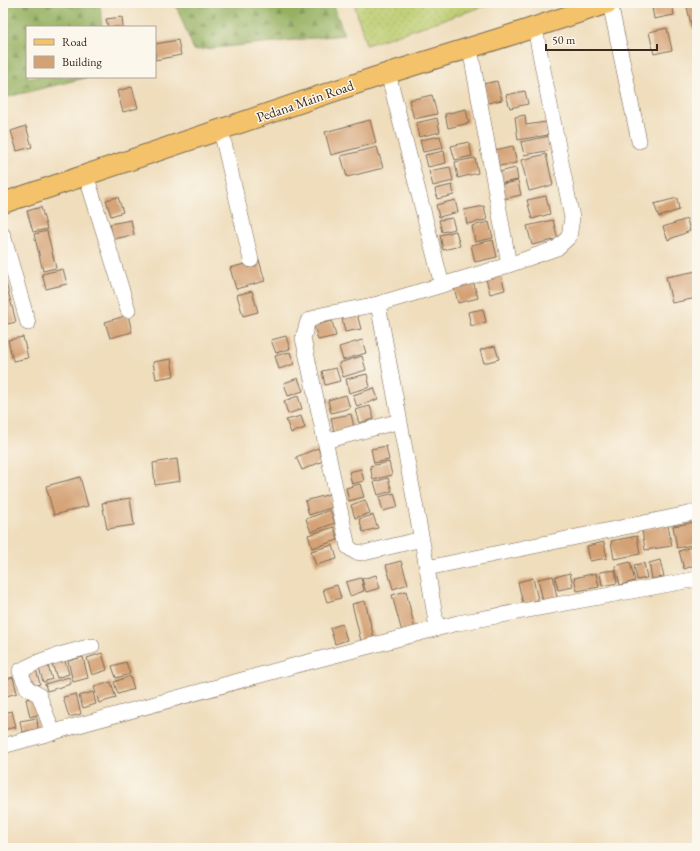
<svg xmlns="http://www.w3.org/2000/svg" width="700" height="851" font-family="'EB Garamond',serif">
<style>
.grass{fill:url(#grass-dots);stroke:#7b7b46}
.forest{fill:url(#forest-firs);stroke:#686d40}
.building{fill:#d4a174}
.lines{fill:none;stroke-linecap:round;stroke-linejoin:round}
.minor-casing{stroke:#7a6955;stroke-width:16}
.major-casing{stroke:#7a6955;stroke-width:22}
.minor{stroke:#fff;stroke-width:15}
.major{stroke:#f3c26a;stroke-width:20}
.labels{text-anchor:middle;stroke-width:3;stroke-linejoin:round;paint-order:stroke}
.street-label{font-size:14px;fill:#3b2a1e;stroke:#fbf7ec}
</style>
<defs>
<pattern id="grass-dots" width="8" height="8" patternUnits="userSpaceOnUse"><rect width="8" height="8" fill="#bbcc6e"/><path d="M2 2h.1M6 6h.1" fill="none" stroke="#a2af5f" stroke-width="1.8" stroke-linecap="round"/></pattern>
<pattern id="forest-firs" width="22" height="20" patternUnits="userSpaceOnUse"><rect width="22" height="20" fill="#94b061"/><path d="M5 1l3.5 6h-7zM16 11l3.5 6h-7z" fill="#7a8f4f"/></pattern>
</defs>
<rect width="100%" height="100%" fill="#fbf7ec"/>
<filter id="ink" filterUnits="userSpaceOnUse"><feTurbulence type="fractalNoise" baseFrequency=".025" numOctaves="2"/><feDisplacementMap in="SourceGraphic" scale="8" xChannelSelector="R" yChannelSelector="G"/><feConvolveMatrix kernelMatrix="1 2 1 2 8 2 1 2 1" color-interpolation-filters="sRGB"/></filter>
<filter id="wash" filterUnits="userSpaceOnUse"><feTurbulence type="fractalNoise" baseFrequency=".012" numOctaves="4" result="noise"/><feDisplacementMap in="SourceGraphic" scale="16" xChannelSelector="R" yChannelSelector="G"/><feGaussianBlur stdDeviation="0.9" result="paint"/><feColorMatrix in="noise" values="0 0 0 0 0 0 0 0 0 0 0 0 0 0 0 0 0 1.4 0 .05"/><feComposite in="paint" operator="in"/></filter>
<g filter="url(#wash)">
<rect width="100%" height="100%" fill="#efddbc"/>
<!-- grass -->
<path class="grass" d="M 354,3 L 494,3 L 366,45 Z"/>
<!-- forest -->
<path class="forest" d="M 3,3 L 100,3 L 102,27 L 27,27 L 27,77 L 89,77 L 3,98 Z
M 175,3 L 333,3 L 344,35 L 194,50 Z"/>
<g id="blocks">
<!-- building -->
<path class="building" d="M 672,3 L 674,15 L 654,19 L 652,7 Z
M 697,5 L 697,28 L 692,29 L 687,7 Z
M 122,17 L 123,27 L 108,27 L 106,19 Z
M 667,28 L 672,50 L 654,54 L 649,32 Z
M 178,40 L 181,55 L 155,60 L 155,44 Z
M 497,81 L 502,100 L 488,103 L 483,84 Z
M 132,87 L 138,108 L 123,112 L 117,91 Z
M 525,91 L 528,104 L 510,108 L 506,95 Z
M 432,95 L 437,114 L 414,119 L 409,100 Z
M 466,109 L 469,123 L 448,128 L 445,114 Z
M 525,115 L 526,125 L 546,122 L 548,135 L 518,140 L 515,117 Z
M 437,118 L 440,132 L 419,137 L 416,123 Z
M 370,120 L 376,143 L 331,155 L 325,132 Z
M 26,126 L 32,147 L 17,151 L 11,131 Z
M 440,136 L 443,148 L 423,152 L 420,140 Z
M 550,136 L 552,150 L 524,155 L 521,142 Z
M 469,142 L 472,156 L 455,160 L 451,146 Z
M 513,146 L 517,163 L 499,166 L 495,150 Z
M 377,147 L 383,168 L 347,177 L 341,156 Z
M 444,151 L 446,163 L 428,167 L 425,155 Z
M 546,154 L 553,185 L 529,191 L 521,160 Z
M 475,158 L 478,173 L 458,178 L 455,162 Z
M 450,167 L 453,181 L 433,186 L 429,171 Z
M 516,168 L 518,180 L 502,183 L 499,172 Z
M 518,181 L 521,195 L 503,199 L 499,185 Z
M 452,185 L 454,195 L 437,199 L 435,189 Z
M 546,196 L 550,214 L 532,219 L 527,200 Z
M 118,197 L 123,212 L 111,216 L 106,200 Z
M 677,198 L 679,210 L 659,217 L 654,204 Z
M 455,200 L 458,212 L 439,217 L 436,205 Z
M 484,206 L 487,220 L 467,224 L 464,210 Z
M 41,207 L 47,229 L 33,232 L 27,211 Z
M 452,218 L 455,229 L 442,232 L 439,220 Z
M 687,219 L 690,231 L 668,240 L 663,227 Z
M 131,220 L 134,235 L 113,239 L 110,224 Z
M 553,220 L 558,239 L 532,245 L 527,226 Z
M 489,222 L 493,238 L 475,242 L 472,226 Z
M 47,231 L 56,268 L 43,271 L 34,234 Z
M 456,231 L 460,246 L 443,250 L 440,235 Z
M 493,240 L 497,257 L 475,262 L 471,245 Z
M 259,260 L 265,281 L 236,289 L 230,268 Z
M 63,269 L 67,284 L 46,289 L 42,274 Z
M 697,271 L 697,298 L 672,303 L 666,277 Z
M 501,275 L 505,290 L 490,294 L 486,279 Z
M 472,278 L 478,298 L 458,303 L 453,283 Z
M 6,283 L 16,322 L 3,325 L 3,284 Z
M 252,291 L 258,312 L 243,316 L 237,295 Z
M 483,309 L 486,322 L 471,326 L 468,312 Z
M 357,314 L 361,329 L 345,332 L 342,318 Z
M 128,315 L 132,332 L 110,338 L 105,322 Z
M 332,321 L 336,336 L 318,340 L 314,325 Z
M 286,336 L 290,349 L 276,353 L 271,340 Z
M 23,337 L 28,358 L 13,361 L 8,340 Z
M 362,340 L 366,353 L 343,360 L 339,347 Z
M 495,346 L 499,359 L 484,363 L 480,350 Z
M 290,352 L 294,364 L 279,369 L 275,356 Z
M 362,356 L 366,370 L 343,377 L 339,363 Z
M 171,359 L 174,376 L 156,379 L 153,362 Z
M 336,368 L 340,381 L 325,385 L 322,371 Z
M 367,374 L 370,387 L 349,393 L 346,379 Z
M 298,378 L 303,391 L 288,396 L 284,383 Z
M 374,388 L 378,399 L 357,407 L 353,395 Z
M 346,395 L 350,408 L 331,413 L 328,400 Z
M 298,396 L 302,409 L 288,414 L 284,401 Z
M 370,406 L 374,419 L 359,423 L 355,410 Z
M 351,414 L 354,427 L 334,432 L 331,418 Z
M 301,416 L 305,428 L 291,433 L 286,420 Z
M 386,446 L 389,460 L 374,463 L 371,449 Z
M 318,448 L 323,461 L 302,470 L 296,457 Z
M 177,459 L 180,481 L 155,485 L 153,463 Z
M 389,462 L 392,475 L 373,480 L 370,466 Z
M 361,469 L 364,481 L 352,484 L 349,472 Z
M 80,477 L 88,506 L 54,515 L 46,486 Z
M 388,478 L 392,491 L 378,495 L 374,482 Z
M 360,484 L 364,497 L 349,501 L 346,488 Z
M 394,493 L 398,507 L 383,511 L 379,497 Z
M 330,494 L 334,507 L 309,515 L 305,501 Z
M 130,498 L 134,525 L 107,529 L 102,503 Z
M 365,500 L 370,513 L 355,518 L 351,505 Z
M 330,510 L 335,523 L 311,532 L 306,519 Z
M 373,515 L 378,528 L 363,532 L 359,519 Z
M 696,522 L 697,544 L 677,548 L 673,526 Z
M 668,525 L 672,546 L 645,550 L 642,530 Z
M 334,527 L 338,540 L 312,548 L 308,535 Z
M 637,536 L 640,554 L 614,559 L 611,541 Z
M 604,542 L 607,558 L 590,561 L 587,546 Z
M 333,545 L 337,559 L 316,565 L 311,551 Z
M 691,547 L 696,565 L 684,569 L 679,551 Z
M 660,560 L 664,577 L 652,579 L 649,563 Z
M 401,561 L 408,584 L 393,589 L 386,565 Z
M 630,562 L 635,581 L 620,585 L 615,566 Z
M 644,563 L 647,578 L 637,580 L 634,565 Z
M 615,570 L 617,583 L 602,586 L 600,572 Z
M 570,573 L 573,587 L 558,590 L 555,577 Z
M 596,573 L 599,587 L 577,591 L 574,578 Z
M 376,575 L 380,588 L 366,592 L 362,579 Z
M 553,576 L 558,603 L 544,606 L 538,579 Z
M 361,578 L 364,591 L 350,596 L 346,582 Z
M 533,578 L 538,600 L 523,604 L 518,582 Z
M 337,585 L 341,598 L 327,602 L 323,589 Z
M 406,591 L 415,629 L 402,632 L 392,595 Z
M 365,601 L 374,638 L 361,641 L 352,604 Z
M 342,624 L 347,640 L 335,644 L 330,628 Z
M 102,653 L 107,670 L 92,675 L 87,658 Z
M 83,657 L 88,678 L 73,682 L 68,661 Z
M 65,661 L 69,674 L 57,678 L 52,664 Z
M 126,662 L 130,674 L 116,678 L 112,666 Z
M 48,666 L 52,679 L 43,682 L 39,668 Z
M 36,669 L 40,684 L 30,687 L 26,672 Z
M 130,676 L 134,689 L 118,694 L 114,682 Z
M 13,677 L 17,693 L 3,697 L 3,680 Z
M 69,677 L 71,684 L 47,691 L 45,684 Z
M 111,682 L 116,698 L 99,703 L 94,687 Z
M 93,692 L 96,704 L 83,708 L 79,696 Z
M 76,694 L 81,714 L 69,717 L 63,697 Z
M 37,697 L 41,714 L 30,717 L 26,699 Z
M 12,711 L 16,727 L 3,730 L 3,713 Z
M 37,718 L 38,729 L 22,732 L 20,721 Z"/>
</g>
</g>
<g filter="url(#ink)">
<use href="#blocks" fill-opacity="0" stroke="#7a6955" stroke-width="1"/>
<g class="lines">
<!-- minor casing -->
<g class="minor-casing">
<path id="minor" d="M 610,3 L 639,141
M 470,48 L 509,265
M 388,73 L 442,285
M 221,130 L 251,260
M 86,175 L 128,310
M 3,235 L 28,323
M 378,304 L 427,568 L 437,628
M 325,441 L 400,421
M 422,539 L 364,553 L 355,552 L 348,547 L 303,338 L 308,321 L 321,315 L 378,304 L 509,265 L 557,248 L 569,237 L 572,218 L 535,28
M 427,568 L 697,512
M 53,733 L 39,695 L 27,688 L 20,671 C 42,658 67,653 92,646
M 3,746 L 293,666 L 458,623 L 697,579"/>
</g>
<!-- major casing -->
<g class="major-casing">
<path id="major" d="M 3,203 L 376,77 L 517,33 L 608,3"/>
</g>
<!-- minor -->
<use href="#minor" class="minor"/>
<!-- major -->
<use href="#major" class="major"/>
</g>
</g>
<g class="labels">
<!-- street labels -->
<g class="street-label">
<text transform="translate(305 101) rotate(-19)" y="5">Pedana Main Road</text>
</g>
</g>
<!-- margin -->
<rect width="700" height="851" fill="none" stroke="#fbf7ec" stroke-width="16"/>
<!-- legend -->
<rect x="26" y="26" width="130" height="52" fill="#fbf7ec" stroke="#aea59a"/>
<rect x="34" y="39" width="20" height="6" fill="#f3c26a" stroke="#aea59a"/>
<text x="62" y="46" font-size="12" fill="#3b2a1e">Road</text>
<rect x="34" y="56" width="20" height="12" fill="#d4a174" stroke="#aea59a"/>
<text x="62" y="66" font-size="12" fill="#3b2a1e">Building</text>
<!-- scale -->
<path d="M546 44v6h111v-6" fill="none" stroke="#3b2a1e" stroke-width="2"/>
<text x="552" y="44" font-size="12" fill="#3b2a1e" stroke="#fbf7ec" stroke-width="3" paint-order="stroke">50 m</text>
</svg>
